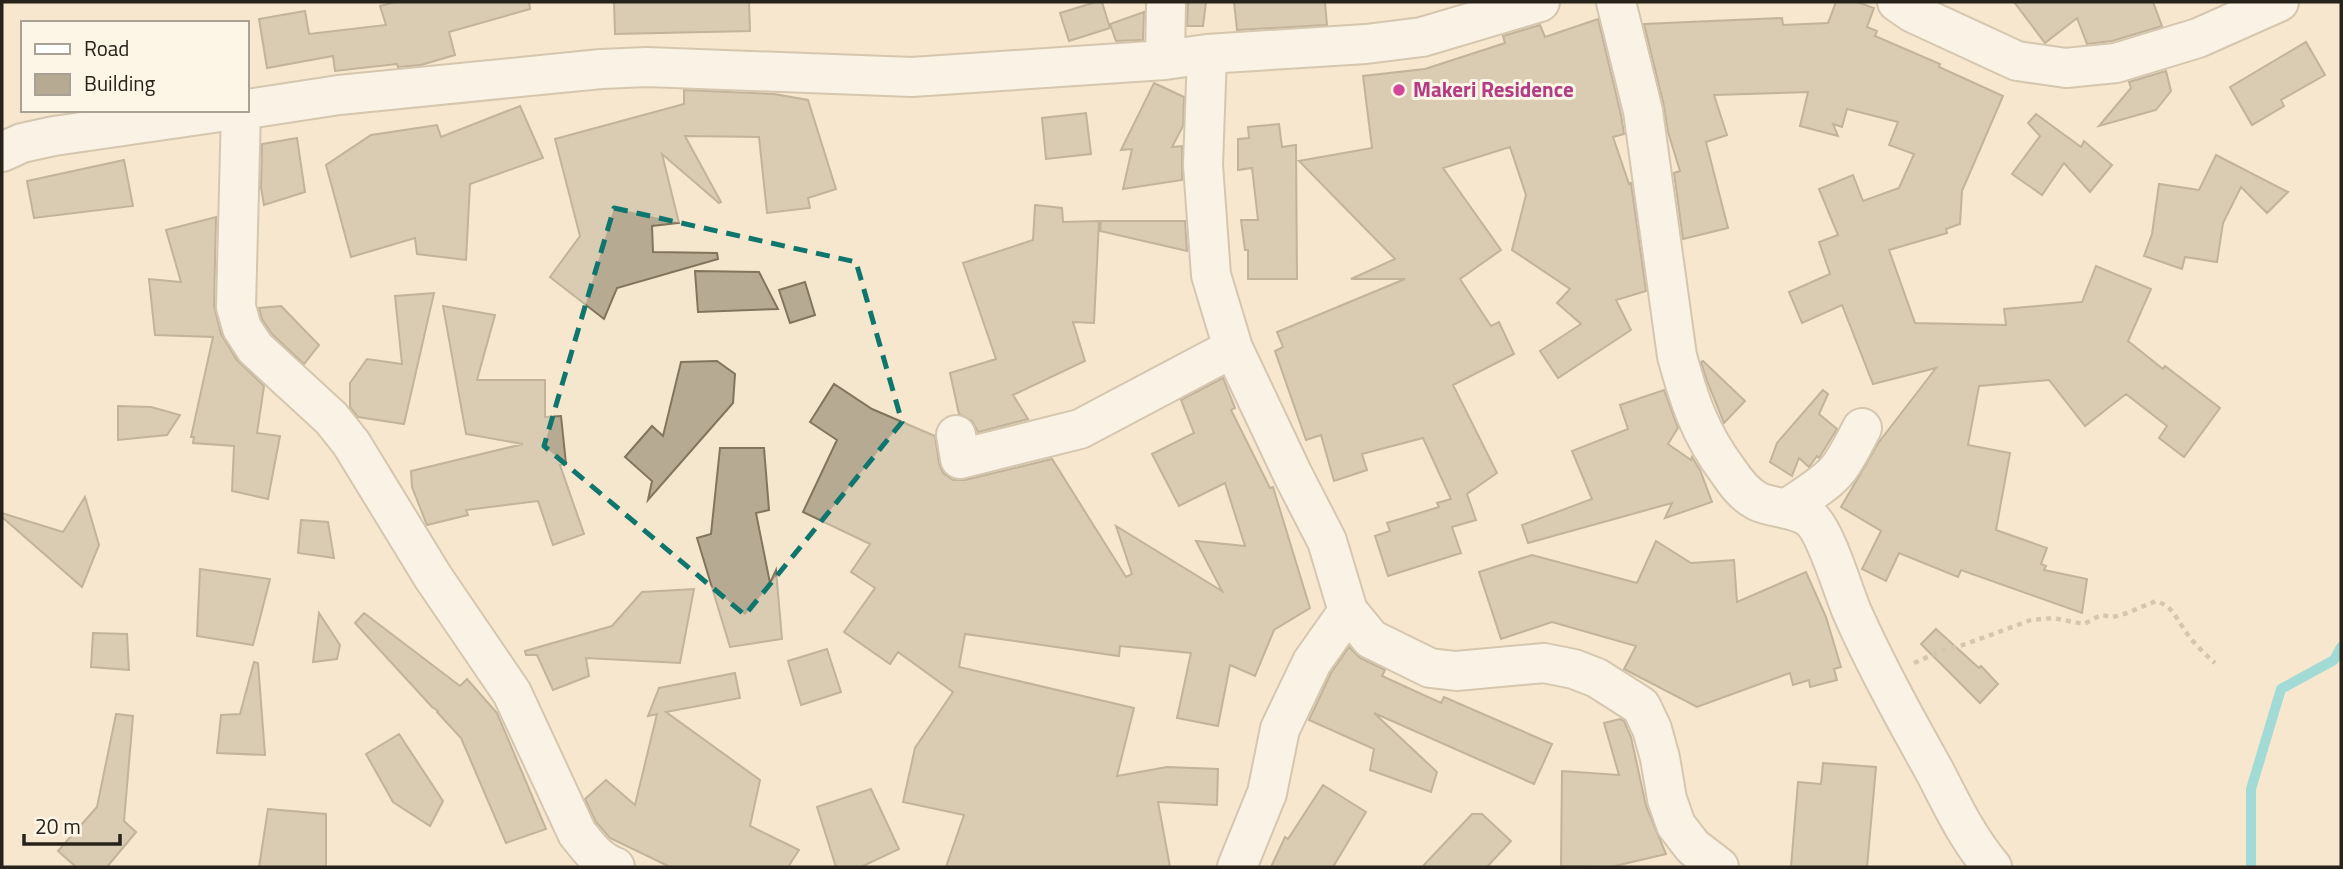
<svg xmlns="http://www.w3.org/2000/svg" width="2343" height="869" font-family="'Titillium Web',sans-serif">
<style>
.lines{fill:none;stroke-linecap:round;stroke-linejoin:round}
.stream{stroke:#3dcdde;stroke-width:10}
.building{fill:#b7aa92;stroke:#81755e;stroke-width:2}
.street-casing{stroke:#aea089;stroke-width:42}
.path{stroke:#aca18e;stroke-width:4.5;stroke-dasharray:5 5;stroke-linecap:butt}
.street{stroke:#fff;stroke-width:38}
.marked{fill:none;stroke:#0f766e;stroke-width:5;stroke-dasharray:14 9;stroke-linejoin:round}
.hotel-dot{fill:#d1479c;stroke:#fdf5e6;stroke-width:2.5}
.labels{text-anchor:middle;stroke-width:6;stroke-linejoin:round;paint-order:stroke}
.hotel-label{font-size:21px;font-weight:bold;fill:#b23c85;stroke:#fdf5e6;text-anchor:start}
</style>
<rect width="100%" height="100%" fill="#f5e7ce"/>
<g class="lines">
<!-- stream -->
<path class="stream" d="M 2251,867 L 2251,789 L 2281,689 L 2334,660 L 2341,647"/>
</g>
<!-- building -->
<path class="building" d="M 395,2 L 529,2 L 530,9 L 449,32 L 455,55 L 421,65 L 398,67 L 397,64 L 335,71 L 333,56 L 267,68 L 259,19 L 305,11 L 309,34 L 386,25 L 380,6 Z
M 614,2 L 749,2 L 750,31 L 615,34 Z
M 1096,2 L 1102,2 L 1110,28 L 1069,41 L 1060,13 Z
M 1188,2 L 1206,2 L 1203,26 L 1187,26 Z
M 1234,2 L 1325,2 L 1327,25 L 1237,30 Z
M 1836,2 L 1857,2 L 1874,8 L 1867,27 L 1877,31 L 1875,36 L 1940,64 L 1939,67 L 2003,96 L 1962,191 L 1960,224 L 1946,229 L 1947,233 L 1889,250 L 1915,323 L 2006,325 L 2004,309 L 2082,302 L 2096,266 L 2151,289 L 2128,341 L 2163,369 L 2165,366 L 2220,408 L 2184,457 L 2159,438 L 2167,426 L 2126,394 L 2085,426 L 2049,380 L 1979,386 L 1968,445 L 2010,453 L 1996,530 L 2047,548 L 2041,564 L 2046,566 L 2044,570 L 2087,579 L 2082,613 L 1961,570 L 1958,577 L 1899,553 L 1886,581 L 1862,569 L 1881,531 L 1841,507 L 1879,442 L 1936,368 L 1873,384 L 1842,305 L 1802,323 L 1789,292 L 1830,274 L 1819,242 L 1838,235 L 1819,189 L 1853,175 L 1863,201 L 1899,188 L 1914,154 L 1889,145 L 1898,122 L 1847,109 L 1842,127 L 1833,124 L 1838,136 L 1800,126 L 1808,92 L 1714,95 L 1727,135 L 1706,142 L 1728,228 L 1683,239 L 1674,173 L 1680,171 L 1668,132 L 1664,106 L 1644,24 L 1782,18 L 1783,25 L 1828,23 Z
M 2014,2 L 2153,2 L 2162,26 L 2112,41 L 2087,44 L 2077,18 L 2045,43 Z
M 1144,12 L 1143,40 L 1116,41 L 1110,24 Z
M 1598,19 L 1621,115 L 1624,134 L 1613,137 L 1629,184 L 1631,183 L 1646,291 L 1616,300 L 1631,330 L 1558,378 L 1540,351 L 1581,324 L 1557,303 L 1570,289 L 1512,250 L 1526,195 L 1510,147 L 1443,168 L 1501,250 L 1460,279 L 1491,326 L 1499,322 L 1514,354 L 1453,385 L 1497,473 L 1467,494 L 1476,520 L 1452,527 L 1461,553 L 1388,576 L 1375,536 L 1390,531 L 1387,523 L 1439,507 L 1437,503 L 1451,499 L 1423,438 L 1362,454 L 1367,470 L 1334,481 L 1321,435 L 1306,440 L 1275,351 L 1283,347 L 1277,332 L 1405,279 L 1351,279 L 1395,259 L 1299,161 L 1372,148 L 1363,76 L 1425,69 L 1505,43 L 1503,36 L 1540,25 L 1545,37 Z
M 2306,42 L 2325,75 L 2281,100 L 2284,106 L 2252,125 L 2230,87 Z
M 2166,71 L 2171,91 L 2156,110 L 2099,126 L 2131,88 L 2129,82 Z
M 1154,83 L 1184,97 L 1183,126 L 1172,147 L 1182,146 L 1182,180 L 1123,189 L 1132,149 L 1121,150 Z
M 684,90 L 774,94 L 808,100 L 836,189 L 808,198 L 810,208 L 767,213 L 759,137 L 685,136 L 721,202 L 719,203 L 662,154 L 679,223 L 652,226 L 653,252 L 717,253 L 718,259 L 617,288 L 604,319 L 550,277 L 580,236 L 555,139 L 684,104 Z
M 520,106 L 543,158 L 470,184 L 466,260 L 417,254 L 415,238 L 351,257 L 326,165 L 371,135 L 437,125 L 441,137 Z
M 1086,113 L 1091,154 L 1046,159 L 1042,118 Z
M 2036,114 L 2081,147 L 2084,141 L 2112,165 L 2090,192 L 2064,163 L 2042,195 L 2012,174 L 2040,136 L 2028,123 Z
M 1279,124 L 1282,147 L 1296,145 L 1297,279 L 1248,279 L 1248,250 L 1245,250 L 1241,220 L 1258,220 L 1252,168 L 1238,170 L 1238,139 L 1249,138 L 1248,127 Z
M 297,138 L 305,192 L 264,205 L 261,188 L 262,144 Z
M 2216,155 L 2288,192 L 2267,213 L 2241,187 L 2223,223 L 2217,262 L 2185,257 L 2182,269 L 2144,256 L 2152,234 L 2159,184 L 2199,190 Z
M 124,160 L 133,206 L 34,218 L 27,181 Z
M 1035,205 L 1062,208 L 1063,222 L 1099,221 L 1094,323 L 1073,322 L 1085,361 L 1013,395 L 1028,419 L 978,432 L 972,421 L 959,414 L 950,373 L 996,359 L 963,263 L 1033,240 Z
M 216,217 L 214,306 L 221,334 L 237,360 L 264,386 L 257,433 L 280,436 L 268,499 L 232,491 L 234,446 L 193,443 L 194,437 L 191,437 L 213,337 L 155,335 L 149,279 L 181,282 L 166,230 Z
M 1101,221 L 1185,221 L 1187,251 L 1100,231 Z
M 695,271 L 759,272 L 778,309 L 698,312 Z
M 805,282 L 815,315 L 790,323 L 779,290 Z
M 434,293 L 404,424 L 358,417 L 350,407 L 350,383 L 367,359 L 402,364 L 395,296 Z
M 281,306 L 319,345 L 304,364 L 272,334 L 262,319 L 259,308 Z
M 443,306 L 495,315 L 477,380 L 545,380 L 545,417 L 561,416 L 566,464 L 560,465 L 584,534 L 553,545 L 538,501 L 466,510 L 468,515 L 427,525 L 412,487 L 411,471 L 523,444 L 466,434 Z
M 717,361 L 735,374 L 733,403 L 648,500 L 652,481 L 625,457 L 652,426 L 663,436 L 681,362 Z
M 1703,361 L 1745,401 L 1724,423 L 1707,381 L 1701,362 Z
M 1223,378 L 1235,408 L 1231,410 L 1270,488 L 1273,487 L 1310,608 L 1274,630 L 1255,676 L 1230,665 L 1218,726 L 1177,718 L 1191,653 L 1120,646 L 1119,656 L 965,634 L 959,667 L 1134,708 L 1117,776 L 1167,767 L 1218,769 L 1217,805 L 1158,802 L 1170,867 L 946,867 L 964,815 L 903,802 L 915,748 L 953,692 L 898,652 L 890,664 L 844,632 L 875,588 L 851,572 L 870,544 L 803,512 L 837,440 L 810,422 L 834,384 L 872,409 L 935,436 L 939,463 L 943,473 L 953,480 L 965,480 L 1052,459 L 1126,577 L 1132,574 L 1116,526 L 1222,591 L 1196,541 L 1245,546 L 1225,483 L 1179,506 L 1152,454 L 1194,433 L 1181,400 Z
M 1664,390 L 1678,428 L 1668,444 L 1691,460 L 1692,457 L 1700,470 L 1712,502 L 1665,518 L 1672,503 L 1528,543 L 1522,525 L 1592,499 L 1572,451 L 1628,429 L 1620,405 Z
M 1823,390 L 1828,394 L 1819,414 L 1837,429 L 1819,458 L 1817,456 L 1809,467 L 1799,458 L 1792,476 L 1770,462 L 1777,443 Z
M 118,406 L 151,407 L 180,415 L 167,435 L 118,440 Z
M 720,448 L 764,448 L 769,510 L 756,513 L 770,583 L 776,570 L 782,639 L 730,647 L 697,538 L 711,534 Z
M 85,497 L 99,545 L 82,587 L 2,517 L 2,513 L 63,532 Z
M 301,520 L 328,522 L 334,558 L 298,553 Z
M 1656,541 L 1691,563 L 1734,560 L 1737,602 L 1806,572 L 1826,617 L 1841,667 L 1834,669 L 1837,680 L 1810,687 L 1809,680 L 1793,685 L 1790,673 L 1697,707 L 1624,669 L 1636,646 L 1552,622 L 1501,639 L 1479,572 L 1532,555 L 1637,583 Z
M 200,569 L 270,579 L 253,645 L 197,636 Z
M 694,589 L 680,663 L 586,658 L 589,676 L 553,690 L 537,655 L 526,655 L 525,651 L 612,626 L 642,592 Z
M 319,613 L 340,645 L 337,659 L 313,662 Z
M 364,613 L 460,686 L 467,679 L 497,713 L 546,829 L 506,843 L 461,738 L 437,712 L 438,711 L 432,707 L 355,623 Z
M 1936,629 L 1979,668 L 1981,666 L 1998,684 L 1980,703 L 1921,644 Z
M 93,633 L 127,634 L 129,670 L 91,667 Z
M 1349,647 L 1360,658 L 1385,670 L 1382,676 L 1441,703 L 1444,697 L 1552,744 L 1534,784 L 1374,713 L 1437,772 L 1431,792 L 1370,770 L 1374,749 L 1309,720 L 1331,673 Z
M 827,649 L 841,692 L 801,705 L 788,661 Z
M 254,662 L 258,663 L 265,755 L 217,753 L 221,715 L 240,714 Z
M 735,673 L 740,698 L 666,712 L 760,780 L 750,826 L 799,850 L 788,867 L 670,867 L 610,838 L 596,822 L 585,799 L 606,780 L 635,805 L 657,714 L 648,716 L 659,688 Z
M 116,714 L 133,716 L 124,821 L 136,832 L 107,867 L 76,867 L 58,851 L 97,807 Z
M 1620,719 L 1624,721 L 1631,737 L 1646,806 L 1666,854 L 1611,867 L 1561,866 L 1562,771 L 1619,775 L 1604,723 Z
M 399,734 L 443,801 L 430,826 L 393,802 L 366,754 Z
M 1823,763 L 1876,767 L 1867,867 L 1791,867 L 1798,782 L 1821,784 Z
M 1323,785 L 1366,812 L 1333,867 L 1271,867 L 1285,837 L 1288,839 Z
M 871,789 L 899,849 L 861,867 L 836,867 L 817,807 Z
M 268,809 L 326,814 L 326,867 L 259,867 Z
M 1472,814 L 1482,814 L 1511,841 L 1487,867 L 1422,867 Z"/>
<g class="lines">
<!-- street casing -->
<g class="street-casing">
<path id="street" d="M 1616,2 L 1643,111 L 1677,356 C 1689,400 1700,434 1728,471 C 1736,483 1744,494 1757,501 C 1773,509 1798,507 1812,520 C 1827,535 1843,591 1852,612 C 1876,666 1906,720 1935,772 C 1952,805 1968,839 1992,867
M 1897,2 L 1913,13 L 2017,61 L 2066,68 L 2116,63 L 2198,38 L 2279,2
M 1207,54 L 1203,165 L 1211,275 L 1233,348 L 1293,475 L 1327,541 L 1348,611 L 1312,662 L 1280,729 L 1267,793 L 1237,867
M 1165,60 L 1166,2
M 247,109 L 339,95 L 601,69 L 647,67 L 912,77 L 1165,60 L 1207,54 L 1366,44 L 1422,37 L 1540,2
M 241,110 L 236,307 L 242,328 L 255,348 L 331,418 L 351,443 L 433,577 L 512,693 L 577,833 C 588,847 598,861 615,867
M 2,152 L 22,143 L 54,136 L 234,110
M 956,435 L 960,459 L 1080,429 L 1233,348
M 1786,509 C 1802,498 1828,483 1839,468 C 1848,456 1855,441 1862,428
M 1348,611 L 1371,639 L 1430,668 L 1456,671 L 1544,663 L 1574,669 L 1597,678 L 1641,706 L 1652,729 L 1660,758 L 1667,799 L 1676,825 L 1693,847 L 1719,867"/>
</g>
<!-- path -->
<path class="path" d="M 1914,663 L 1941,651 L 1966,644 L 2031,620 L 2053,618 L 2084,624 L 2101,615 L 2113,617 L 2127,613 L 2156,601 C 2172,606 2175,616 2184,629 C 2192,642 2204,653 2215,663"/>
<!-- street -->
<use href="#street" class="street"/>
</g>
<!-- marked area -->
<path d="M0 0H2343V869H0ZM 614,208 L 856,262 L 902,422 L 745,615 L 544,446 Z" fill="#f5e7ce" fill-opacity=".55" fill-rule="evenodd"/>
<path class="marked" d="M 614,208 L 856,262 L 902,422 L 745,615 L 544,446 Z"/>
<!-- markers -->
<circle class="hotel-dot" cx="1399" cy="90" r="7"/>
<g class="labels">
<!-- hotel labels -->
<g class="hotel-label">
<text x="1413" y="97">Makeri Residence</text>
</g>
</g>
<!-- border -->
<rect width="2343" height="869" fill="none" stroke="#28231a" stroke-width="7"/>
<!-- legend -->
<rect x="21" y="21" width="228" height="91" fill="#fdf5e6" stroke="#a8a194" stroke-width="2"/>
<rect x="35" y="44" width="35" height="10" fill="#ffffff" stroke="#a8a194" stroke-width="2"/>
<text x="84" y="56" font-size="21" fill="#28231a">Road</text>
<rect x="35" y="74" width="35" height="21" fill="#b7aa92" stroke="#a8a194" stroke-width="2"/>
<text x="84" y="91" font-size="21" fill="#28231a">Building</text>
<!-- scale -->
<path d="M24 834v10h96v-10" fill="none" stroke="#28231a" stroke-width="3.5"/>
<text x="35" y="834" font-size="21" fill="#28231a" stroke="#fdf5e6" stroke-width="5" paint-order="stroke">20 m</text>
</svg>
